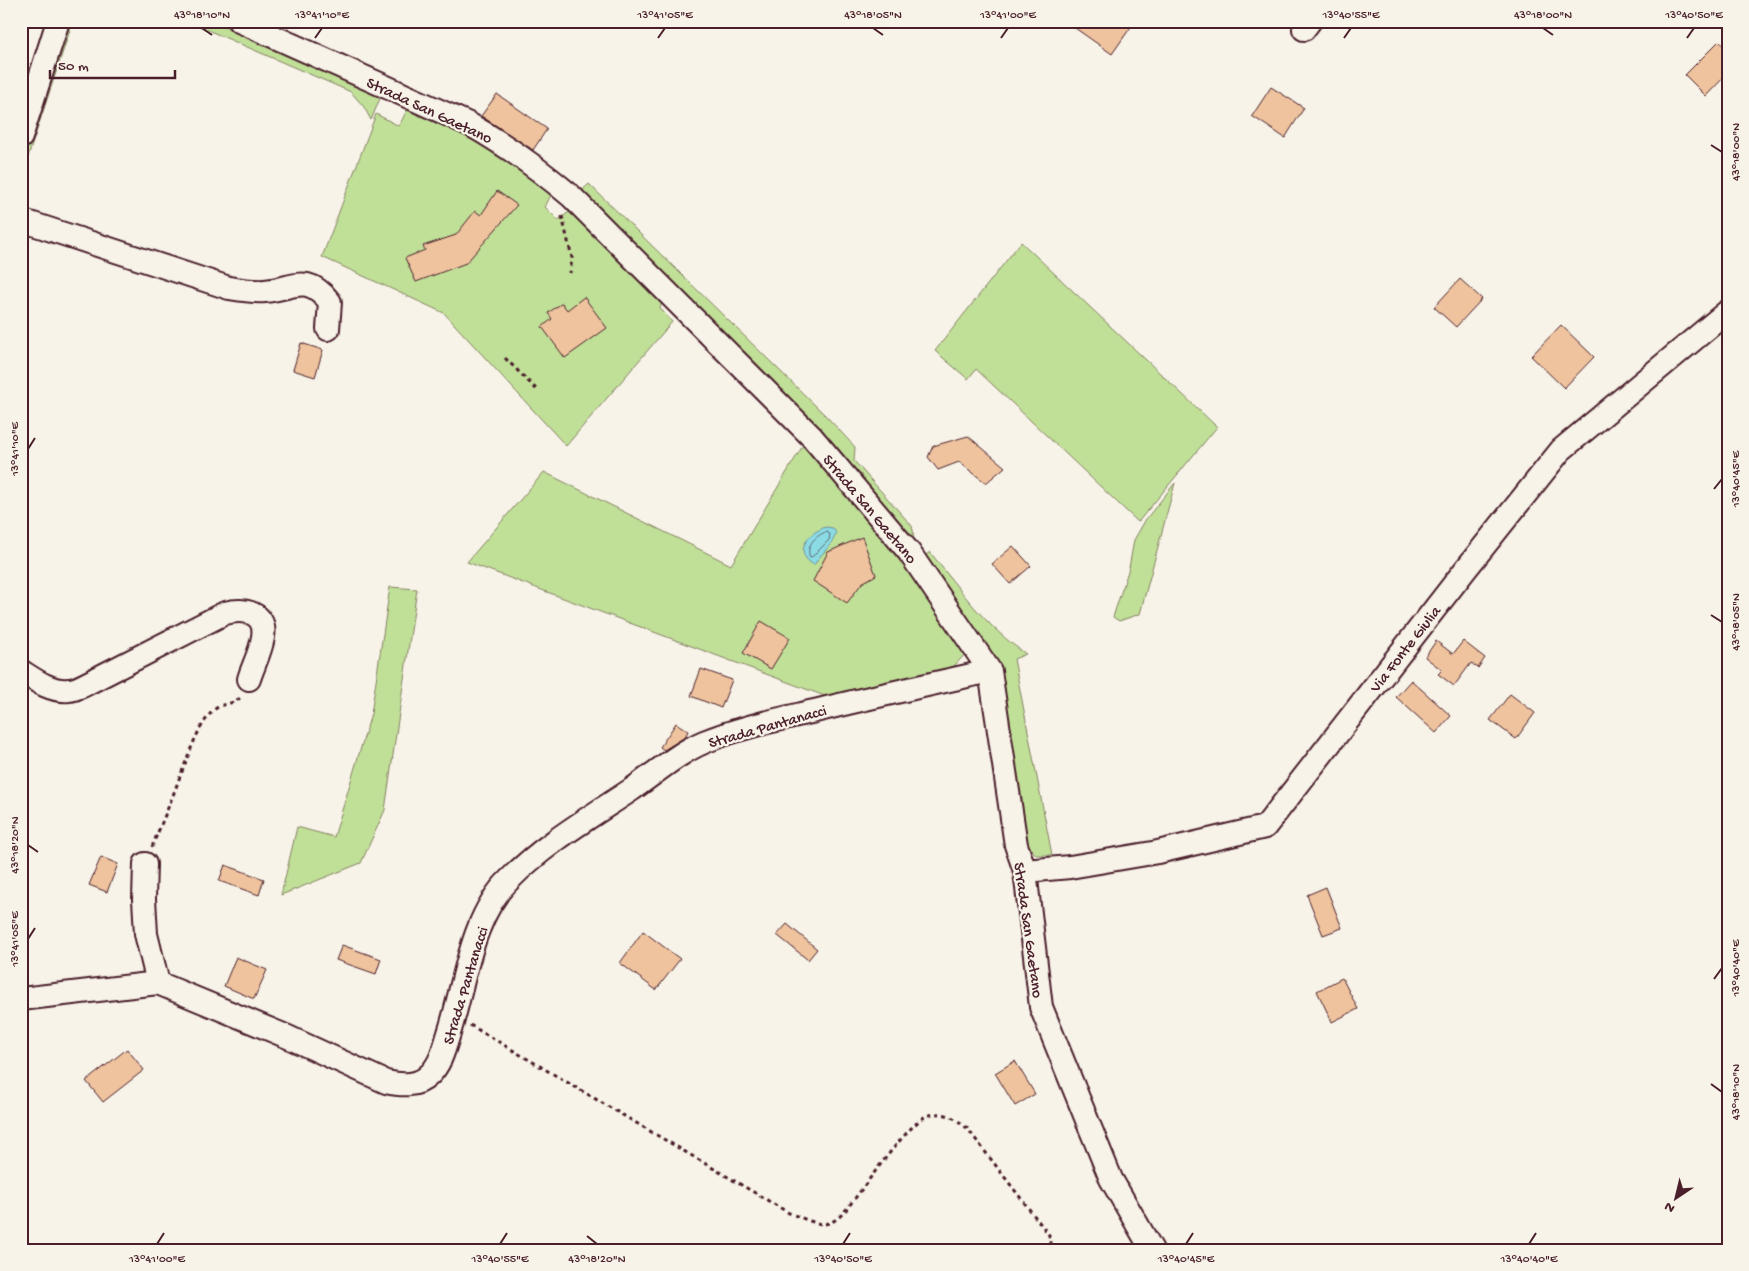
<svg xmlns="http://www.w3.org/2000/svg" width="1749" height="1271" font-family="'Gochi Hand',sans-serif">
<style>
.green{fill:#c0e098;stroke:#858062}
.water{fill:#8adbe4;stroke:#70909a}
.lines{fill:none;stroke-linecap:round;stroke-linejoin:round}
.shore{stroke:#646a75;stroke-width:1}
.building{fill:#eec39e;stroke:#4a1f2b}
.minor-casing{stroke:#4a1f2b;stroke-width:26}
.path{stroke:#4a1f2b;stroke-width:3;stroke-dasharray:4 4;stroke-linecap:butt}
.minor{stroke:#f7f3e8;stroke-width:22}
.ticks{fill:none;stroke:#4a1f2b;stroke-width:2}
.labels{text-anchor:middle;stroke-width:4.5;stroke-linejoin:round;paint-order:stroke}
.street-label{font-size:16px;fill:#4a1f2b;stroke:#f7f3e8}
.neatline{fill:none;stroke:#4a1f2b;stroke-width:2}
.ticks-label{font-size:12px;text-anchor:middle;fill:#4a1f2b}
</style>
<rect width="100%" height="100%" fill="#f7f3e8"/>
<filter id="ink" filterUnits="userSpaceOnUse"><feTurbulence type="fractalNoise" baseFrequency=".02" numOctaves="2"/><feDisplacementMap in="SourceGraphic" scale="10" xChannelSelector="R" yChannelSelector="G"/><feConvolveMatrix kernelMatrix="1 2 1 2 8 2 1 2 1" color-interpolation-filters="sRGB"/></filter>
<g filter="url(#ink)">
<!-- green -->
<path class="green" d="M 65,21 L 73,21 L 21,178 L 21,163 Z
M 187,21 L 212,21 L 381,96 L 371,120 L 364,107 L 351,92 Z
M 407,110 L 488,147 L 552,193 L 545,207 L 558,220 L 572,210 L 662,303 L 660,308 L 672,322 L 566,446 L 444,313 L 322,257 L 376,114 L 399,126 Z
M 589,184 L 826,416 L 855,447 L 854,461 L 912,526 L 914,535 L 907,540 L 578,194 Z
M 1021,242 L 1217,427 L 1138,522 L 976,369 L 968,379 L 935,351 Z
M 805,442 L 901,557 L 967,652 L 946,675 L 830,698 L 467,562 L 544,472 L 731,565 Z
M 1175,483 L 1140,614 L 1119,621 L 1113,617 L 1129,568 L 1134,540 L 1146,519 Z
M 930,552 C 960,590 986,627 1026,654 L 1014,659 L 1052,855 L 1036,855 L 1027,844 L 998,664 L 922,558 Z
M 390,587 L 417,589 L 385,810 L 361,863 L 281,895 L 297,827 L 334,837 L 371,714 Z"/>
<!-- water -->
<path class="water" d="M 826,527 L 833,528 L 836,533 C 832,547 821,553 814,565 C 792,553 808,532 826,527 Z"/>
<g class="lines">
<!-- shore -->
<path class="shore" d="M 826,532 L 830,534 L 829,540 L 813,556 L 810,557 C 805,546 816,535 826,532 Z"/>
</g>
<!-- building -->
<path class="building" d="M 1065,21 L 1135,21 L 1112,54 Z
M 1719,41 L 1728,49 L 1728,73 L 1706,96 L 1685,75 Z
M 1271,87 L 1304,108 L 1285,138 L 1252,116 Z
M 497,94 L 547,129 L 533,150 L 481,116 Z
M 497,191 L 517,205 L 466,263 L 416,282 L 405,258 L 425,250 L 423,246 L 456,235 L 475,211 L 481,215 Z
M 1460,279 L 1482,299 L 1456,327 L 1434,307 Z
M 584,297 L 607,328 L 565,358 L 542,327 L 552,319 L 548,313 L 562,303 L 567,310 Z
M 1561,325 L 1594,357 L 1564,388 L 1531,356 Z
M 301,343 L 323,350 L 315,377 L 293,370 Z
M 968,436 L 1005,467 L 986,483 L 959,462 L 938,470 L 928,457 L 933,446 Z
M 862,537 L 876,575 L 862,583 L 847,603 L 813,581 L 828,552 Z
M 1013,546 L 1031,566 L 1010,584 L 992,564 Z
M 761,621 L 790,638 L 771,669 L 743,653 Z
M 1436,641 L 1453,654 L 1463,641 L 1485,658 L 1478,668 L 1471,663 L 1454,686 L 1438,674 L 1442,670 L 1425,657 Z
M 701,669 L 732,680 L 721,708 L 691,696 Z
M 1411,680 L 1451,716 L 1436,733 L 1396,697 Z
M 1510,694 L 1535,713 L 1516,739 L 1490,720 Z
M 676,723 L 688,731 L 685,737 L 664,750 L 660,747 Z
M 101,857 L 118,864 L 107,892 L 89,885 Z
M 225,865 L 264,879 L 259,895 L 219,881 Z
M 1326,887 L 1342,928 L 1323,935 L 1307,895 Z
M 787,924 L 817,949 L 808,960 L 777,935 Z
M 643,931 L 680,959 L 656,990 L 620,963 Z
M 342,945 L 381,959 L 376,974 L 336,960 Z
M 236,957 L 267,970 L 254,999 L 224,986 Z
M 1342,978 L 1358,1009 L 1332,1022 L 1317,991 Z
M 127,1049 L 144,1070 L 103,1102 L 86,1081 Z
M 1015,1061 L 1035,1094 L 1015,1106 L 995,1073 Z"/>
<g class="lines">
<!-- minor casing -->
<g class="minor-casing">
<path id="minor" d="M 239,21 L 469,124 C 506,145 539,169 571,196 L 812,437 L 909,552 L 990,671 L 1016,845 L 1025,871 L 1041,1007 L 1111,1179 L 1152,1250
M 1304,29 L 1310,21
M 21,137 L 58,21
M 21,220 L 229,288 C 241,290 253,292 265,291 C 294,289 306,272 330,302 L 328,329
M 21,671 C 35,680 51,692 69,690 C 74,690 80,687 84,685 L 225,613 C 244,608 267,612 263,637 C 261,651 253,666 249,679
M 145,864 L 144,899 L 146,934 L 158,983
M 1025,871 L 1070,867 L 1158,852 L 1265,827 L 1465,570 L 1561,450 L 1728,311
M 21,999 L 158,983 L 288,1037 L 386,1082 C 400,1085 417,1087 428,1076 C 441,1065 445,1046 450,1030 C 465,982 471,917 509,880 C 544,844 589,818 631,790 C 654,774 678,753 704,742 C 743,726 786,718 827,708 C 881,695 936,683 990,671"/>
</g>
<!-- path -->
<path class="path" d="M 1726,24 L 1728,24
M 562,216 L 572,258 L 570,273
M 505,358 L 538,391
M 152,847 C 161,824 171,802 179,779 C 188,758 195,732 210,714 C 221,700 233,707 242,696
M 470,1025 L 789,1213 C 797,1216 818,1225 825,1224 C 840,1221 847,1208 856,1197 C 869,1180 912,1119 929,1115 C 946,1111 955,1118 967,1128 L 1049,1235 L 1051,1250"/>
<!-- minor -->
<use href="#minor" class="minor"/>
</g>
</g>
<!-- ticks -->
<path class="ticks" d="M 202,28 L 212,35M 873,28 L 883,35M 1543,28 L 1553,35M 315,38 L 322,28M 658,38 L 665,28M 1001,38 L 1008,28M 1344,38 L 1351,28M 1687,38 L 1694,28M 1711,145 L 1722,152M 28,449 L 35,438M 1714,489 L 1722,479M 1711,615 L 1722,622M 28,845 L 38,852M 28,939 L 35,928M 1714,979 L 1722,968M 1711,1084 L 1722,1092M 587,1236 L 597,1244M 157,1244 L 164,1233M 500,1244 L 507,1233M 843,1244 L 850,1233M 1186,1244 L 1193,1233M 1529,1244 L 1536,1233"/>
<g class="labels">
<!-- street labels -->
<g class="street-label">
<text transform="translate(430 109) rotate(25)" y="6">Strada San Gaetano</text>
<text transform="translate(871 508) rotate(50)" y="6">Strada San Gaetano</text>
<text transform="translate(1404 648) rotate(-52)" y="6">Via Fonte Giulia</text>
<text transform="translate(767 725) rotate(-16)" y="6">Strada Pantanacci</text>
<text transform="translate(1030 930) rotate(82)" y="6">Strada San Gaetano</text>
<text transform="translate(464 985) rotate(-73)" y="6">Strada Pantanacci</text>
</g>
</g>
<!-- margin -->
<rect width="1749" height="1271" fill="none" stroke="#f7f3e8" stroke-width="55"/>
<!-- north arrow -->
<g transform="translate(1676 1198) rotate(215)" stroke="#f7f3e8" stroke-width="4" paint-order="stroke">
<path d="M0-4L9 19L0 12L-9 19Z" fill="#4a1f2b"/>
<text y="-8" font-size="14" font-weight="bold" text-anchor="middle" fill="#4a1f2b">N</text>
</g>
<!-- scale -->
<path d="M50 70v8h125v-8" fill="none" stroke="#4a1f2b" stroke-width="2.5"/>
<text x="58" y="70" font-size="15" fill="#4a1f2b" stroke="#f7f3e8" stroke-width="4" paint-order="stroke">50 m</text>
<rect x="28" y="28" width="1694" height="1216" class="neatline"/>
<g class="ticks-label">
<text x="202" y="18">43°18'10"N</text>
<text x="322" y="18">13°41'10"E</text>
<text x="665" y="18">13°41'05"E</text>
<text x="873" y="18">43°18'05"N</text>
<text x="1008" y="18">13°41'00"E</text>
<text x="1351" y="18">13°40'55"E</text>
<text x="1543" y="18">43°18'00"N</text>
<text x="1694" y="18">13°40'50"E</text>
<text transform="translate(1735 152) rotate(-90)" y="4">43°18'00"N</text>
<text transform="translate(14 449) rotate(-90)" y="4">13°41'10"E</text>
<text transform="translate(1735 479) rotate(-90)" y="4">13°40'45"E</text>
<text transform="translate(1735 622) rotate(-90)" y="4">43°18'05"N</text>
<text transform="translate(14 845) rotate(-90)" y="4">43°18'20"N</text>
<text transform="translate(14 939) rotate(-90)" y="4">13°41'05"E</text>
<text transform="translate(1735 968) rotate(-90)" y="4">13°40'40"E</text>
<text transform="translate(1735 1092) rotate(-90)" y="4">43°18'10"N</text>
<text x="157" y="1262">13°41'00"E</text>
<text x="500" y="1262">13°40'55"E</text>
<text x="597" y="1262">43°18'20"N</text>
<text x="843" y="1262">13°40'50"E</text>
<text x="1186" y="1262">13°40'45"E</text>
<text x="1529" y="1262">13°40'40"E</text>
</g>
</svg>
